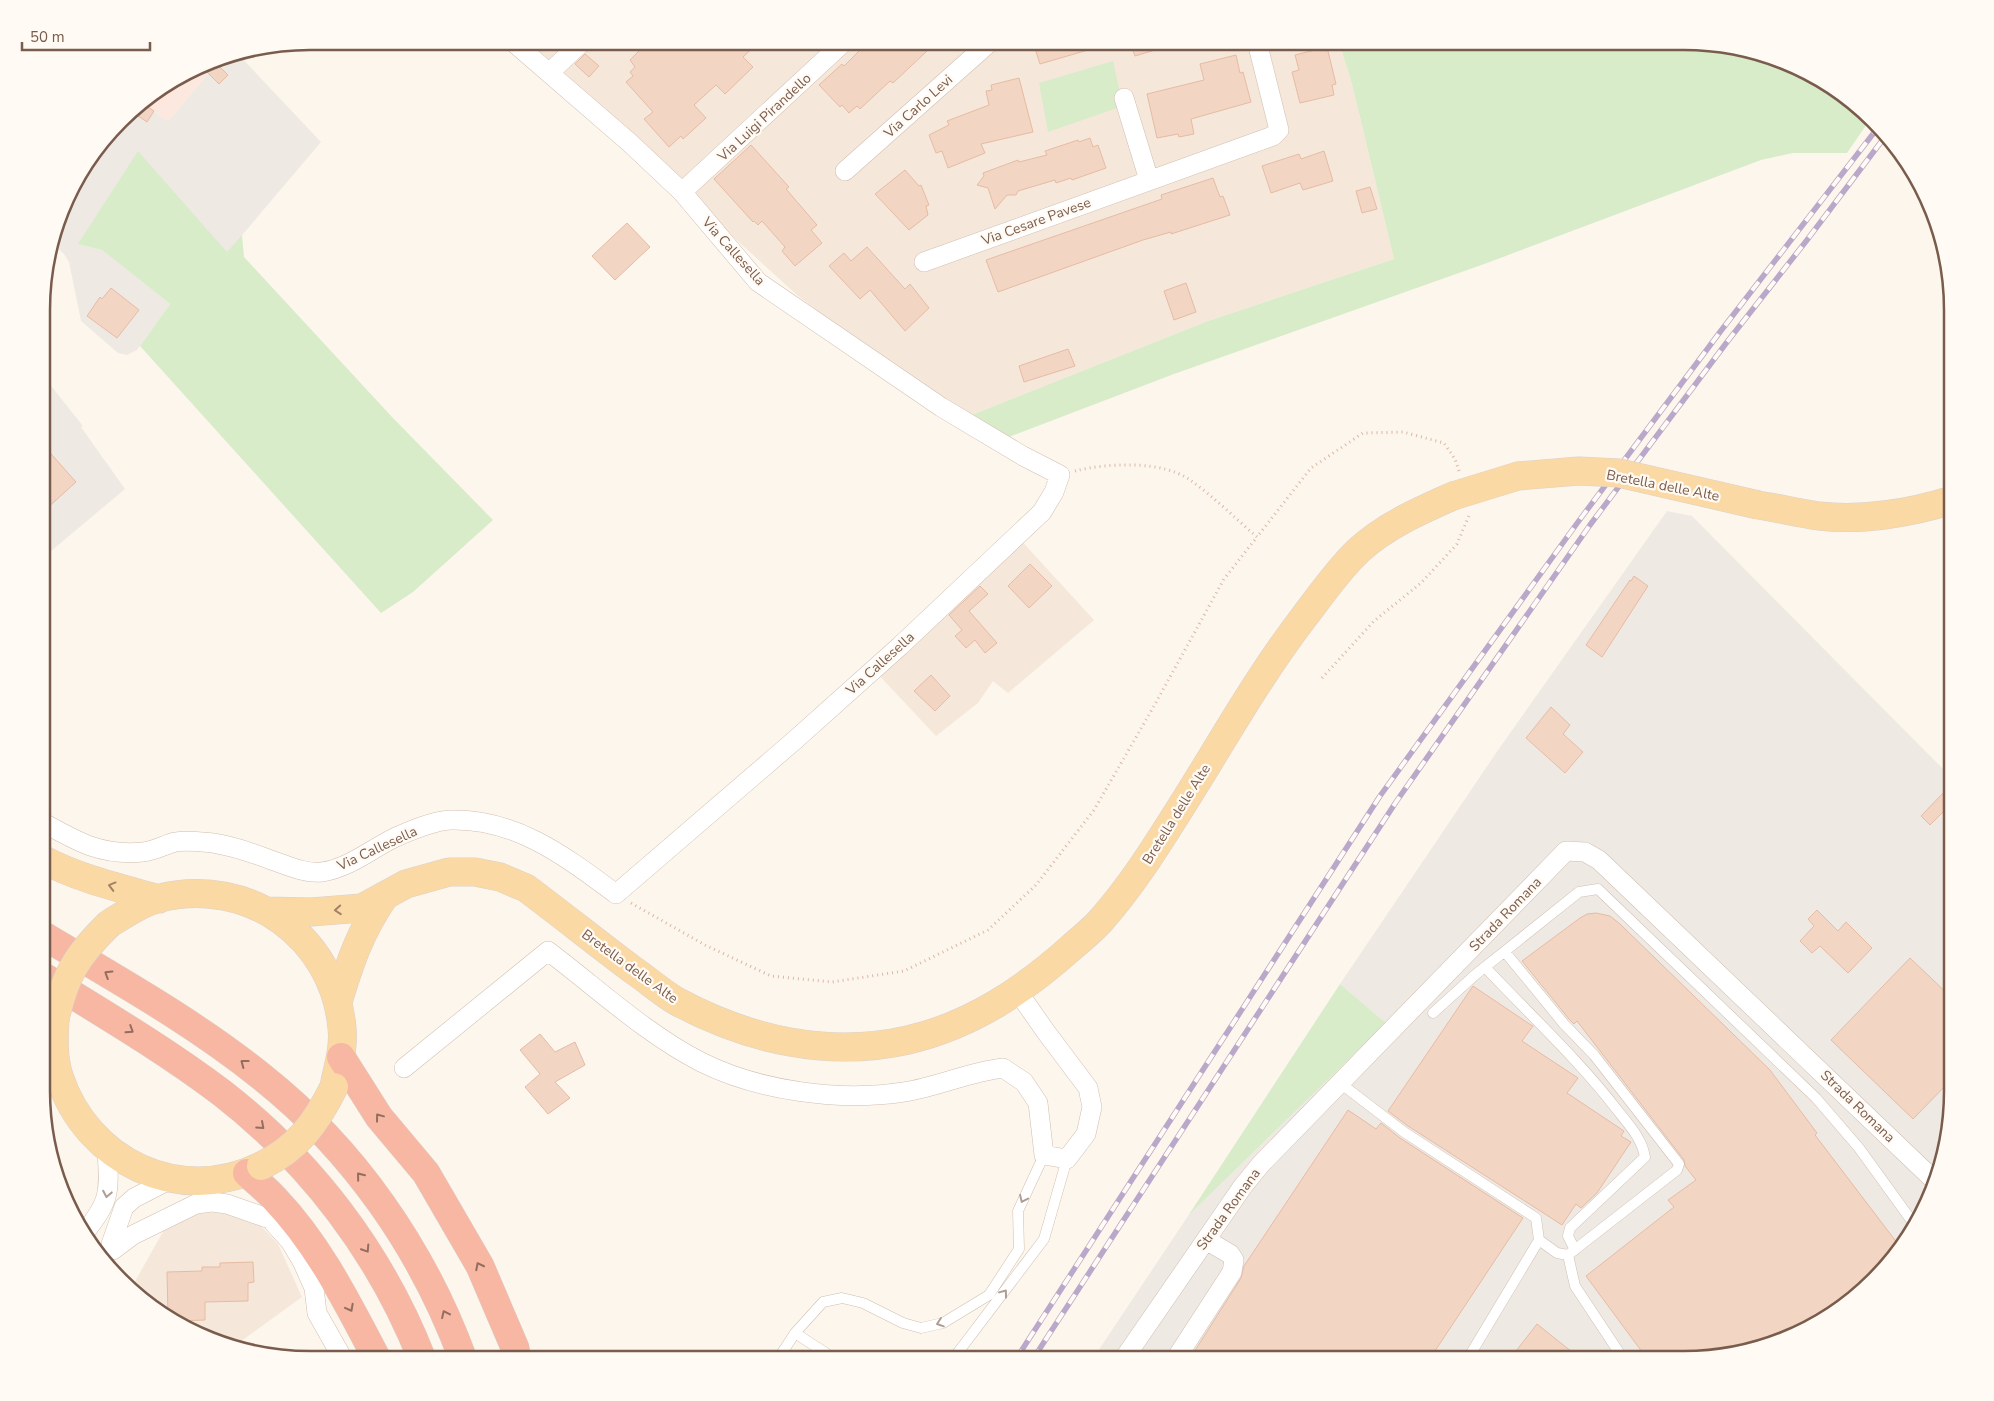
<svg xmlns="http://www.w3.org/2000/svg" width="1994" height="1401" font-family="'Nunito Sans',sans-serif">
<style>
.residential{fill:#f5e8da}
.commercial{fill:#fde8e0}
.industrial{fill:#efe9e4}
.green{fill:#d8ecc9}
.building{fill:#f3d5c3;stroke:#e6bba3}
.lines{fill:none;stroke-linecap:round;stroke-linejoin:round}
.lane-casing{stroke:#d1beb0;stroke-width:11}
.street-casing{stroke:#d1beb0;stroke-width:20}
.primary-casing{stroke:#dad1cd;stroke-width:29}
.highway-casing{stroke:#dad1cd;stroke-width:29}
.path{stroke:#d9b8a5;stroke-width:3;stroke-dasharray:1 4;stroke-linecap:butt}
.lane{stroke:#fff;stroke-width:10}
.street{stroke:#fff;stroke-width:19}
.primary{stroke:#fbd9a5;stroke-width:28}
.highway{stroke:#f7b7a3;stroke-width:28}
.rail-casing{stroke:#b9a8c9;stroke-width:5.5}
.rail{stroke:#fffaf3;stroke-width:4;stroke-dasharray:11;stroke-linecap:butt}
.primary-bridge-casing{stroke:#dad1cd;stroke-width:29;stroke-linecap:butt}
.primary-bridge{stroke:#fbd9a5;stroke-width:28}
.oneway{stroke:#a18267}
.oneway2{stroke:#936e5e}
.oneway3{stroke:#af9d94}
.labels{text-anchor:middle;stroke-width:4.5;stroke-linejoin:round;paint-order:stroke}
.street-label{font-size:14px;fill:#7a5c4d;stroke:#fffaf3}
.rim{fill:none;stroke:#7a5c4d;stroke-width:2.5}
</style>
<rect width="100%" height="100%" fill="#fdf6ec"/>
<!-- residential -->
<path class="residential" d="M 518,41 L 1339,42 L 1352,84 L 1394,259 L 1208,321 L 969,416 L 855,339 L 797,295 Z
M 1017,536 L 1094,620 L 1008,693 L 993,681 L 978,703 L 936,736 L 874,670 Z
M 194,1211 L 232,1214 L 258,1223 L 278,1244 L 302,1297 L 233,1347 L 223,1345 L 147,1304 L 133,1285 L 164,1230 Z"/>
<!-- commercial -->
<path class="commercial" d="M 221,59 L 168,121 L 141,103 L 208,62 Z"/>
<!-- industrial -->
<path class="industrial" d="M 239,55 L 321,142 L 227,253 L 138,152 L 79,244 L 102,250 L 170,304 L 137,350 L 127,355 L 118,353 L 81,321 L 69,262 L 64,254 L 53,244 L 69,191 L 133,108 L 141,103 L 168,121 L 221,59 Z
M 44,377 L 83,426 L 81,427 L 125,489 L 44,557 Z
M 1667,511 L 1692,516 L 1952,778 L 1952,1108 L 1938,1178 L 1897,1254 L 1861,1293 L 1803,1332 L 1684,1360 L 1092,1360 L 1188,1216 L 1386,1023 L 1340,984 L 1496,753 Z"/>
<!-- green -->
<path class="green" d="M 1339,42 L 1701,42 L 1771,56 L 1847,97 L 1869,121 L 1847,153 L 1793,153 L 1761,160 L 1487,263 L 1174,374 L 1006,438 L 969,416 L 1208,321 L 1394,259 L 1352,84 Z
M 1113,61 L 1123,106 L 1048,132 L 1039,83 Z
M 138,151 L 227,252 L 242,235 L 244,257 L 392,417 L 493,520 L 413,592 L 381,613 L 140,346 L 170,304 L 102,250 L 78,244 Z
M 1340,984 L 1386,1023 L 1188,1216 Z"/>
<!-- building -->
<path class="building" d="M 649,41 L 710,41 L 718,51 L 728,41 L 760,41 L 743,57 L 753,67 L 725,94 L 716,85 L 694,105 L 706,118 L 683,139 L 681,136 L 669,147 L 644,119 L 653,112 L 626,82 L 633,76 L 630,72 L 635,67 L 630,60 Z
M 869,41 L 920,42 L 927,51 L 893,83 L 890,81 L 860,109 L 857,106 L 849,113 L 842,105 L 840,107 L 819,85 L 842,64 L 844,66 Z
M 1033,42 L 1105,42 L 1105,45 L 1040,64 Z
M 1130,42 L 1172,42 L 1172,45 L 1135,56 Z
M 1327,47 L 1336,84 L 1332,85 L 1334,95 L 1300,103 L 1292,72 L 1299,70 L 1295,55 Z
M 585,54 L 599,66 L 589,77 L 575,64 Z
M 1236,55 L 1240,73 L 1243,72 L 1251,102 L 1191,119 L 1194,134 L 1179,137 L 1178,134 L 1157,138 L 1147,94 L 1204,80 L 1200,64 Z
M 213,60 L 228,75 L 219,84 L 201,66 Z
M 1019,78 L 1033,132 L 981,144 L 985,153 L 948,168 L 942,151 L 936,153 L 929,135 L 949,125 L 947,121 L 989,105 L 986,91 L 992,90 L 991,85 Z
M 142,103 L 154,111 L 147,122 L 131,111 Z
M 1090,138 L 1093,147 L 1098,145 L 1106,168 L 1072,180 L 1071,178 L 1056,183 L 1055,180 L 1018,191 L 1016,195 L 1007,195 L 995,209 L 988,188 L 977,185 L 984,176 L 983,173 L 1018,160 L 1019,162 L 1047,155 L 1045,151 L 1078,140 L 1079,142 Z
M 751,145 L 789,187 L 786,189 L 817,225 L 811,230 L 822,243 L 795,266 L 782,251 L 785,247 L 762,221 L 758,225 L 754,221 L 753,222 L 714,179 Z
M 1324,151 L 1333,181 L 1303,190 L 1300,183 L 1271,193 L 1262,166 L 1299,154 L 1301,159 Z
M 905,170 L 919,186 L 921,185 L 929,205 L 926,206 L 928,215 L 909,230 L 875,194 Z
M 1213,178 L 1220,197 L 1223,196 L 1230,215 L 1171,234 L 1171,232 L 1143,240 L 998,292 L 986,260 L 1162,199 L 1161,195 Z
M 1370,187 L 1377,209 L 1362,213 L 1356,191 Z
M 627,223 L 650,247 L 615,280 L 592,256 Z
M 867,247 L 905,289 L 910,284 L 929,308 L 905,331 L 870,290 L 860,299 L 829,266 L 844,253 L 851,261 Z
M 1186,283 L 1196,312 L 1174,320 L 1164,291 Z
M 111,288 L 139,310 L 117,338 L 87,316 L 100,297 L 102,299 Z
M 1068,349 L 1075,366 L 1024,382 L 1019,366 Z
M 44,446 L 76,482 L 44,511 Z
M 1030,564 L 1052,586 L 1029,608 L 1008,586 Z
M 1634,576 L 1648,586 L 1602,657 L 1586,645 L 1630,580 L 1631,581 Z
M 980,586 L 988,594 L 969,611 L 997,643 L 985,653 L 975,640 L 966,648 L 955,636 L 962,630 L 949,615 Z
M 931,675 L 950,696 L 935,711 L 914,691 Z
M 1551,707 L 1570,725 L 1563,734 L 1583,752 L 1565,773 L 1526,738 Z
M 1945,791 L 1952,798 L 1952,803 L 1930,825 L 1921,816 Z
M 1817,910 L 1838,931 L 1846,922 L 1872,948 L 1848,973 L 1820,946 L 1812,953 L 1800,941 L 1814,926 L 1808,919 Z
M 1596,913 L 1610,916 L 1620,924 L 1770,1070 L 1817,1133 L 1815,1135 L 1901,1248 L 1897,1254 L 1861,1293 L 1803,1332 L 1753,1351 L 1684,1360 L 1648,1360 L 1586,1276 L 1674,1207 L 1668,1200 L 1696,1180 L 1685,1166 L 1684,1160 L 1577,1021 L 1574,1024 L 1569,1019 L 1522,961 L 1580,918 L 1587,914 Z
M 1910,958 L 1952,998 L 1952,1079 L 1913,1119 L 1831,1040 Z
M 1473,986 L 1531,1025 L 1533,1026 L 1522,1041 L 1578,1078 L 1567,1093 L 1624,1131 L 1621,1136 L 1631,1142 L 1597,1193 L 1581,1208 L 1576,1204 L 1562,1225 L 1408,1126 L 1388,1111 Z
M 540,1034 L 555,1052 L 575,1042 L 585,1065 L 555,1082 L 570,1098 L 548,1114 L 525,1087 L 540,1074 L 520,1050 Z
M 1348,1110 L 1376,1129 L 1381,1123 L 1400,1138 L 1523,1218 L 1429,1360 L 1189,1360 L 1241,1278 L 1244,1266 Z
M 253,1262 L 254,1282 L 248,1283 L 248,1301 L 205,1302 L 205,1320 L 177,1321 L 168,1316 L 167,1272 L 202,1271 L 202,1267 L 220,1267 L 220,1263 Z
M 1537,1324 L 1582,1360 L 1509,1360 Z"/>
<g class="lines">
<!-- lane casing -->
<g class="lane-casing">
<path id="lane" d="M 1505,952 L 1564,1024 L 1594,1055 L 1679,1164 L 1677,1170 L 1568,1255 L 1575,1286 L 1624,1360
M 1485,967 C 1530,1015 1579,1060 1618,1111 C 1630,1126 1642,1139 1645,1157 L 1570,1228 L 1568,1236 L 1575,1250
M 1433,1013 L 1475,975 L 1579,892 L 1598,889 L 1816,1098 L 1859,1148 L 1914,1224
M 1340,1083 L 1404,1132 L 1536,1218 L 1539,1240 L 1467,1360
M 1539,1240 L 1557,1253 L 1568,1255
M 795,1333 L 835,1359
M 778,1359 L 795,1333 L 823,1302 L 842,1298 L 863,1303 L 903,1323 L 921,1328 L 943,1323 L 989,1295 L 1019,1249 L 1018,1211 L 1044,1155
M 953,1359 L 1044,1239 L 1067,1159"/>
</g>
<!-- street casing -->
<g class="street-casing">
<path id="street" d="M 549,73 L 583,41
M 1124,98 L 1149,180
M 845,171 L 990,42
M 682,192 L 845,41
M 924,262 L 1273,136 L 1279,130 L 1257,42
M 44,823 C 78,842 102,856 143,852 C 154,851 164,845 175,842 C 186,840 202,842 213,843 C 232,846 253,853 271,860 C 287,865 304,874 322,872 C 349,868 371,849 396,837 C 412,830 433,821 450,820 C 516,818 566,857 616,894 L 795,740 L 900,646 L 1042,512 L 1054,492 L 1060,475 L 1023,456 L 941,407 L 758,282 L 682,192 L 630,143 L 512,41
M 404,1068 L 548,951 C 597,988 646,1034 701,1062 C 759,1091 840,1102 904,1092 C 938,1087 968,1072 1003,1068 L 1024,1082 L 1038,1103 L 1044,1155 L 1067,1159 L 1086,1134 L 1092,1107 L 1088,1088 L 1046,1032 L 1018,992
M 85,1232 C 112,1199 109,1190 107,1149
M 111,1244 L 124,1207 L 134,1198 L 171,1179
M 113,1250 L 133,1235 L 196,1204 L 212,1202 L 227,1204 L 270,1219 L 290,1241 L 302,1261 L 314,1288 L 317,1313 L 343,1359
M 1123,1360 L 1243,1186 L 1261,1164 L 1566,851 L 1585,852 L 1599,860 L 1936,1182
M 1175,1360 L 1232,1272 L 1234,1260 L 1230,1254 L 1206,1240"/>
</g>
<!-- primary casing -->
<g class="primary-casing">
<path id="primary" d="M 1758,505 C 1778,508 1798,513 1819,516 C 1862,521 1911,513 1952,500
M 44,860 C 80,879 120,888 159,899
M 267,911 L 311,912 L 362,908 L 406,884 L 449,872 L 475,872 L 500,877 L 526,888 C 562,915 597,943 633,970 C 648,980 662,993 678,1002 C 749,1040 829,1058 908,1040 C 972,1025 1024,990 1072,947 C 1082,938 1094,929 1103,918 C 1130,887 1152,853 1174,818 C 1217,751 1255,681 1304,617 C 1321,595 1337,571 1358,551 C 1385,526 1419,511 1453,496
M 109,924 C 125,914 141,903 160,898 C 249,876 334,937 342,1028 C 344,1046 339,1064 335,1081
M 338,1002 C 350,962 360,932 384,897
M 55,1019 C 54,1038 53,1058 59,1076 C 87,1162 179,1206 261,1166"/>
</g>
<!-- highway casing -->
<g class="highway-casing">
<path id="highway" d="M 44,936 C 118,980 195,1023 262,1077 C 354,1150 423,1250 463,1359
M 44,977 C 104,1014 165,1050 222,1093 C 311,1162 381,1254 422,1359
M 341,1057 L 379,1117 L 426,1173 L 480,1266 L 515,1348 L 517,1359
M 247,1173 C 257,1182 267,1190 275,1199 C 319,1245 348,1304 377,1359"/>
</g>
<!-- path -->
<path class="path" d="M 1075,471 C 1107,463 1162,460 1190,480 C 1213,496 1236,519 1257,537 L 1311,468 L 1363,433 L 1403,432 L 1444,443 L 1455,459 L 1459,471
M 1322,678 L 1374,621 L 1421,583 L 1457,544 L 1470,513
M 631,903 L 705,945 L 771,976 L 832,982 L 904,971 L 988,930 L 1036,885 L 1094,810 L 1154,706 L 1224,579 L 1257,537"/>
<!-- lane -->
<use href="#lane" class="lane"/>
<!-- street -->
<use href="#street" class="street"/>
<!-- primary -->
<use href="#primary" class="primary"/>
<!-- highway -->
<use href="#highway" class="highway"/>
<!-- rail casing -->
<g class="rail-casing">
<path id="rail" d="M 1016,1359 L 1380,796 L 1578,522 L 1720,332 L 1876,130
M 1033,1359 L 1396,802 L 1590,525 L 1727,342 L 1807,240 L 1884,138"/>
</g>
<!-- rail -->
<use href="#rail" class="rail"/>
<!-- primary-bridge casing -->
<g class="primary-bridge-casing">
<path id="primary-bridge" d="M 1453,496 L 1518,476 L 1579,471 L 1619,473 L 1758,505
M 55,1019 C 65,975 77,955 109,924
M 261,1166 C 298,1148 316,1123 334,1087"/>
</g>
<!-- primary-bridge -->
<use href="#primary-bridge" class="primary-bridge"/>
</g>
<!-- one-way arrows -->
<defs><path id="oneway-chevron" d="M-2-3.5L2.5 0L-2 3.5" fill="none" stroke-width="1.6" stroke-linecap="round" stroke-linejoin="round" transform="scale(1.25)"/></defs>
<g class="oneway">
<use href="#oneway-chevron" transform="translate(112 886) rotate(-165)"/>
<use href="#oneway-chevron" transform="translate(338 910) rotate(176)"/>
</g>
<g class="oneway2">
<use href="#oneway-chevron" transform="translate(108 974) rotate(-148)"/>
<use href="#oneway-chevron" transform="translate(130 1030) rotate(33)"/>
<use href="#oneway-chevron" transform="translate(244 1063) rotate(-143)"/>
<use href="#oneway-chevron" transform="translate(379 1117) rotate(-127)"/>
<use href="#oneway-chevron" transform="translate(261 1126) rotate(42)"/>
<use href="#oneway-chevron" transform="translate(360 1176) rotate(-129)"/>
<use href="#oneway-chevron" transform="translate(366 1249) rotate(57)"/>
<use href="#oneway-chevron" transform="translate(479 1266) rotate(-117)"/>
<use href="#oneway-chevron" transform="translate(350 1308) rotate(62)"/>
<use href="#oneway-chevron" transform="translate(445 1314) rotate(-115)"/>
</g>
<g class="oneway3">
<use href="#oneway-chevron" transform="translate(107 1194) rotate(101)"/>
<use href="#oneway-chevron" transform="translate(1023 1199) rotate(115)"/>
<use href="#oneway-chevron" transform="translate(1004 1293) rotate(-53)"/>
<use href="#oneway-chevron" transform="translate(940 1323) rotate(161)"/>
</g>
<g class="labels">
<!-- street labels -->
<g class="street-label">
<text transform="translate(918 106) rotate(-42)" y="5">Via Carlo Levi</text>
<text transform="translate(764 117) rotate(-43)" y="5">Via Luigi Pirandello</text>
<text transform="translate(1036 221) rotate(-20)" y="5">Via Cesare Pavese</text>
<text transform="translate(734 251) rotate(48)" y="5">Via Callesella</text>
<text transform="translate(1663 485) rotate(11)" y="5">Bretella delle Alte</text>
<text transform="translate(880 663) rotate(-42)" y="5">Via Callesella</text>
<text transform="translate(1176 814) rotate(-58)" y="5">Bretella delle Alte</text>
<text transform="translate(377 848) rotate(-25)" y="5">Via Callesella</text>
<text transform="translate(1505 914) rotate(-46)" y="5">Strada Romana</text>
<text transform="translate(630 966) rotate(36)" y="5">Bretella delle Alte</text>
<text transform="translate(1858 1106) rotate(44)" y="5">Strada Romana</text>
<text transform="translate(1228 1209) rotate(-54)" y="5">Strada Romana</text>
</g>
</g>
<!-- crop -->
<path d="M0 0H1994V1401H0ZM310 50H1684A260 260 0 0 1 1944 310V1091A260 260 0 0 1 1684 1351H310A260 260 0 0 1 50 1091V310A260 260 0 0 1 310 50Z" fill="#fffaf3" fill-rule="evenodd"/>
<path class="rim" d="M310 50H1684A260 260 0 0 1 1944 310V1091A260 260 0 0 1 1684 1351H310A260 260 0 0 1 50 1091V310A260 260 0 0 1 310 50Z"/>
<!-- scale -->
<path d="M22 42v8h128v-8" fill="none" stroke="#7a5c4d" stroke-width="2.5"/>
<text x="30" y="42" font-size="15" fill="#7a5c4d" stroke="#fffaf3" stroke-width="4" paint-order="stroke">50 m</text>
</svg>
